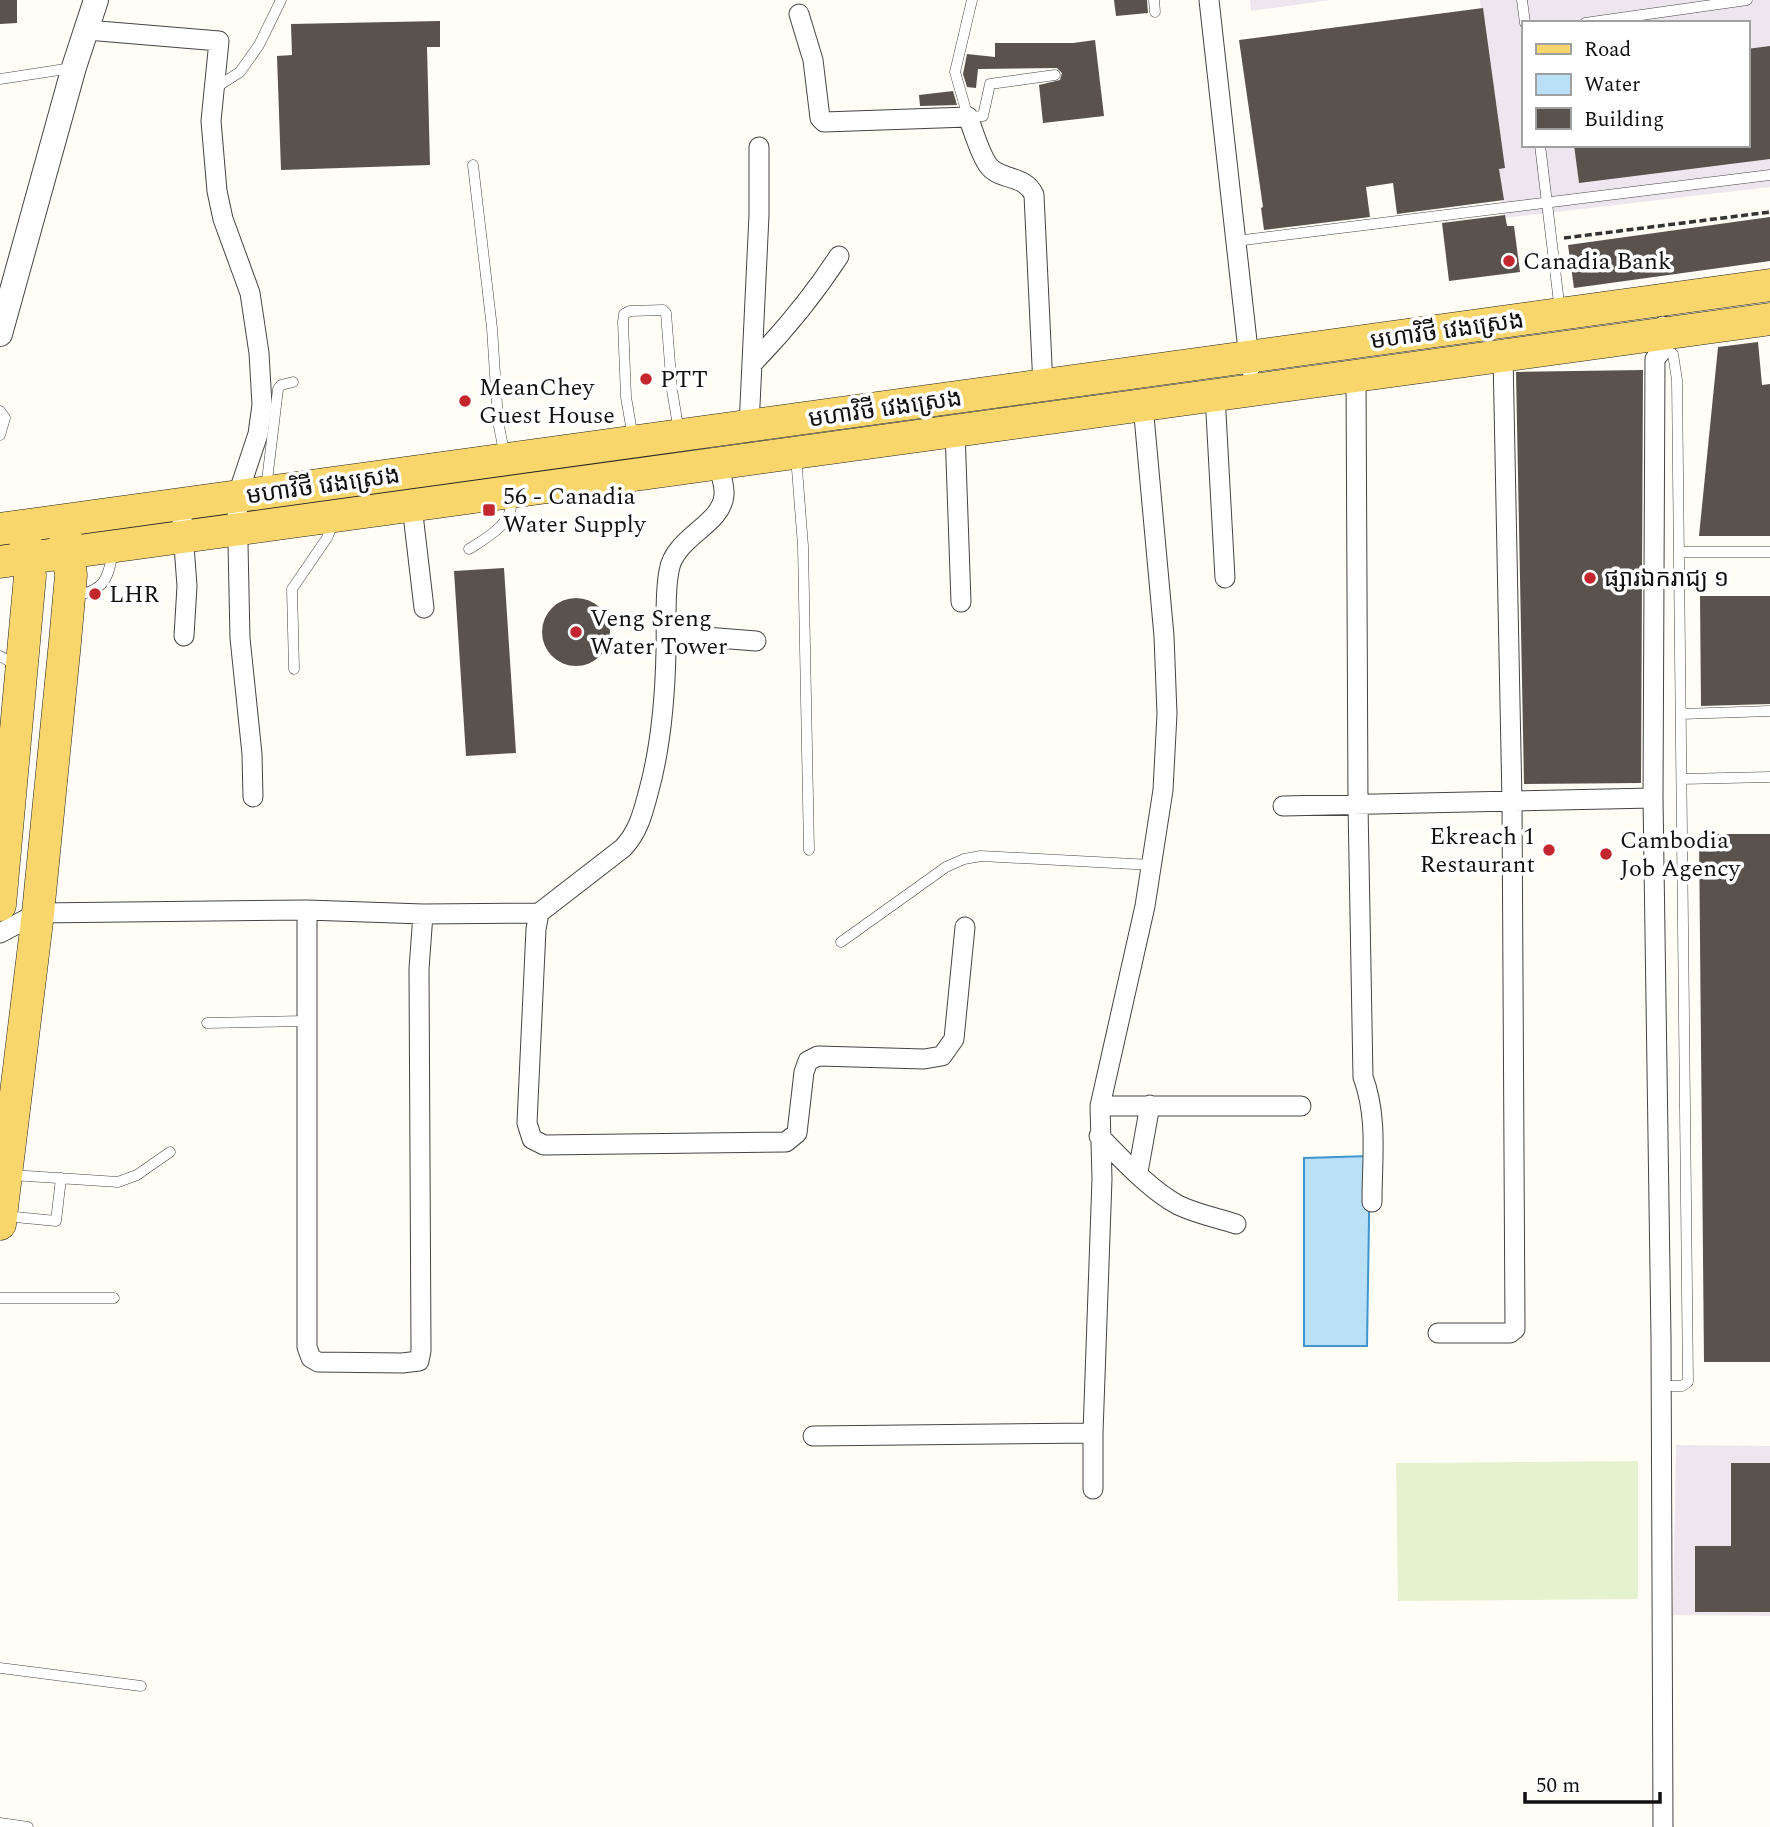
<svg xmlns="http://www.w3.org/2000/svg" width="1770" height="1827" font-family="Spectral,'Noto Sans Khmer',serif">
<style>
.industrial{fill:#eee6ef;fill-rule:evenodd}
.pitch{fill:#e6f2cf}
.water{fill:#b9e0f7;stroke:#3f96cf;stroke-width:2}
.building{fill:#5a524d}
.lines{fill:none;stroke-linecap:round;stroke-linejoin:round}
.service-casing{stroke:#444;stroke-width:11}
.minor-casing{stroke:#444;stroke-width:21}
.tertiary-casing{stroke:#444;stroke-width:26}
.primary-casing{stroke:#222;stroke-width:33}
.path{stroke:#333;stroke-width:3.5;stroke-dasharray:7 3.5;stroke-linecap:butt}
.service{stroke:#fff;stroke-width:10}
.minor{stroke:#fff;stroke-width:19}
.tertiary{stroke:#fff;stroke-width:24}
.primary{stroke:#f9d66b;stroke-width:32}
.poi-dot{fill:#c4262e;stroke:#fff;stroke-width:2.5}
.labels{text-anchor:middle;stroke-width:7;stroke-linejoin:round;paint-order:stroke}
.poi-label{font-size:24px;fill:#111;stroke:#fff;text-anchor:start}
.street-label{font-size:24px;fill:#111;stroke:#fff}
</style>
<rect width="100%" height="100%" fill="#fffdf5"/>
<!-- industrial -->
<path class="industrial" d="M 1250,0 L 1331,0 L 1251,11 Z
M 1480,0 L 1770,0 L 1770,187 L 1504,218 ZM 1523,23 L 1747,23 L 1747,145 L 1523,145 Z
M 1676,1445 L 1770,1446 L 1770,1616 L 1673,1615 Z"/>
<!-- pitch -->
<path class="pitch" d="M 1638,1461 L 1638,1599 L 1398,1601 L 1396,1463 Z"/>
<!-- water -->
<path class="water" d="M 1370,1156 L 1367,1346 L 1304,1346 L 1304,1158 Z"/>
<!-- building -->
<path class="building" d="M 0,0 L 17,0 L 17,23 L 0,24 Z
M 1114,0 L 1147,0 L 1148,13 L 1116,16 Z
M 1483,8 L 1505,168 L 1499,169 L 1504,200 L 1397,214 L 1393,183 L 1366,187 L 1370,217 L 1264,230 L 1261,208 L 1263,207 L 1239,40 Z
M 440,21 L 440,47 L 427,47 L 430,165 L 281,170 L 277,56 L 292,55 L 291,24 Z
M 1095,40 L 1104,116 L 1043,123 L 1039,85 L 1060,80 L 1062,73 L 1057,68 L 978,69 L 976,88 L 967,87 L 963,74 L 967,54 L 995,57 L 995,43 L 1073,43 Z
M 1770,46 L 1770,159 L 1579,183 L 1574,145 L 1747,145 L 1747,49 Z
M 953,91 L 957,105 L 920,106 L 919,95 Z
M 1505,215 L 1507,226 L 1514,226 L 1520,272 L 1449,281 L 1442,223 Z
M 1770,217 L 1770,261 L 1574,288 L 1568,245 Z
M 1758,342 L 1762,385 L 1770,384 L 1770,536 L 1699,536 L 1718,347 Z
M 1643,370 L 1641,783 L 1524,784 L 1516,372 Z
M 504,568 L 516,753 L 466,756 L 454,571 Z
M 1700,596 L 1770,596 L 1770,704 L 1701,706 Z
M542 632a34 34 0 1 1 68 0a34 34 0 1 1-68 0Z
M 1699,834 L 1770,834 L 1770,1362 L 1704,1362 Z
M 1731,1463 L 1770,1463 L 1770,1612 L 1695,1612 L 1695,1546 L 1731,1546 Z"/>
<g class="lines">
<!-- service casing -->
<g class="service-casing">
<path id="service" d="M 972,0 L 955,72 L 968,117 L 983,116 L 990,84 L 1055,75
M 1154,0 L 1155,12
M 1522,0 L 1525,23
M 1585,23 L 1747,0
M 0,79 L 72,68
M 215,88 L 240,72 L 259,45 L 281,0
M 1540,145 L 1560,311
M 473,165 L 492,328 L 498,421 L 505,457
M 1236,241 L 1770,175
M 0,411 L 5,418 L 0,435
M 633,438 L 626,397 L 623,322 L 624,314 L 630,311 L 663,310 L 666,313 L 672,390 L 679,432
M 796,456 L 803,546 L 809,850
M 266,489 L 278,389 L 281,385 L 293,382
M 469,549 C 487,538 516,522 511,496
M 1680,552 L 1770,552
M 73,596 C 104,591 108,580 113,551
M 0,656 L 18,666
M 294,669 L 292,589 L 327,538 L 334,521
M 1681,714 L 1770,711
M 1682,779 L 1770,777
M 841,942 L 946,867 L 964,859 L 981,856 L 1152,865
M 207,1023 L 305,1021
M 12,1175 L 118,1182 L 137,1175 L 170,1152
M 5,1216 L 56,1221 L 61,1178
M 0,1298 L 114,1298
M 1661,1386 L 1682,1386 L 1688,1382 L 1677,380 L 1673,354 L 1663,349
M 0,1668 L 141,1686
M 0,1823 L 28,1827"/>
</g>
<!-- minor casing -->
<g class="minor-casing">
<path id="minor" d="M 1209,0 L 1250,368
M 799,14 L 813,60 L 820,118 L 824,122 L 968,117 C 974,132 979,152 988,165 C 999,181 1025,174 1034,195 L 1043,386
M 87,30 L 219,41 L 211,121 L 217,191 L 223,219 L 250,293 L 259,353 L 262,405 L 258,434 L 237,497 L 240,638 L 252,754 L 253,797
M 752,364 C 785,330 813,296 839,256
M 1356,375 L 1358,805 L 1363,1077 C 1378,1117 1372,1160 1372,1202
M 1215,395 L 1225,578
M 749,426 L 759,215 L 759,147
M 955,431 L 961,602
M 718,463 C 720,473 725,485 724,495 C 722,525 674,537 669,571 C 664,597 667,626 666,652 C 665,698 661,746 649,790 C 643,812 639,831 623,848 L 539,913 L 536,929 L 527,1123 L 532,1139 L 544,1145 L 786,1142 L 797,1133 L 804,1072 L 808,1061 L 818,1056 L 924,1059 L 942,1056 L 954,1039 L 965,927
M 181,505 L 187,586 L 184,636
M 412,506 L 424,608
M 667,634 L 756,641
M 1283,806 L 1653,798
M 307,910 L 423,914 L 539,913
M 0,933 L 38,913 L 307,910 L 307,1347 L 311,1358 L 318,1362 L 402,1363 L 419,1361 L 421,1351 L 419,969 L 423,914
M 1100,1106 L 1301,1106
M 1099,1136 C 1122,1159 1150,1190 1178,1205 C 1197,1214 1217,1218 1236,1224
M 1138,1172 L 1150,1105
M 1438,1333 L 1510,1333 L 1515,1329 L 1512,802 L 1503,355
M 813,1436 L 1093,1433
M 1093,1489 L 1093,1433 L 1102,1179 L 1100,1106 L 1145,906 L 1163,790 L 1167,714 L 1164,636 L 1143,405
M 1663,1827 L 1661,1338 L 1653,798 L 1655,359 L 1663,349 L 1663,326"/>
</g>
<!-- tertiary casing -->
<g class="tertiary-casing">
<path id="tertiary" d="M 0,334 L 74,67 L 96,0"/>
</g>
<!-- primary casing -->
<g class="primary-casing">
<path id="primary" d="M 0,529 L 1770,285
M 0,562 L 1770,319
M 0,905 L 30,576 L 25,538
M 0,1224 L 38,913 L 65,642 L 71,575 L 65,533"/>
</g>
<!-- path -->
<path class="path" d="M 1564,238 L 1770,212"/>
<!-- service -->
<use href="#service" class="service"/>
<!-- minor -->
<use href="#minor" class="minor"/>
<!-- tertiary -->
<use href="#tertiary" class="tertiary"/>
<!-- primary -->
<use href="#primary" class="primary"/>
</g>
<!-- markers -->
<g class="poi-dot">
<circle cx="1509" cy="261" r="7"/>
<circle cx="646" cy="379" r="7"/>
<circle cx="465" cy="401" r="7"/>
<rect x="482" y="503" width="14" height="14" rx="3.5"/>
<circle cx="1590" cy="578" r="7"/>
<circle cx="95" cy="594" r="7"/>
<circle cx="576" cy="632" r="7"/>
<circle cx="1549" cy="850" r="7"/>
<circle cx="1606" cy="854" r="7"/>
</g>
<g class="labels">
<!-- poi labels -->
<g class="poi-label">
<text x="1523" y="269">Canadia Bank</text>
<text x="660" y="387">PTT</text>
<text x="479" y="395">MeanChey<tspan x="479" dy="28">Guest House</tspan></text>
<text x="503" y="504">56 - Canadia<tspan x="503" dy="28">Water Supply</tspan></text>
<text x="1604" y="586">ផ្សារឯករាជ្យ ១</text>
<text x="109" y="602">LHR</text>
<text x="590" y="626">Veng Sreng<tspan x="590" dy="28">Water Tower</tspan></text>
<text x="1535" y="844" text-anchor="end">Ekreach 1<tspan x="1535" dy="28">Restaurant</tspan></text>
<text x="1620" y="848">Cambodia<tspan x="1620" dy="28">Job Agency</tspan></text>
</g>
<!-- street labels -->
<g class="street-label">
<text transform="translate(1447 330) rotate(-8)" y="8">មហាវិថី វេងស្រេង</text>
<text transform="translate(885 408) rotate(-8)" y="8">មហាវិថី វេងស្រេង</text>
<text transform="translate(323 485) rotate(-8)" y="8">មហាវិថី វេងស្រេង</text>
</g>
</g>
<!-- legend -->
<rect x="1522" y="21" width="228" height="126" fill="#ffffff" stroke="#a0a0a0" stroke-width="2"/>
<rect x="1536" y="44" width="35" height="10" fill="#f9d66b" stroke="#a0a0a0" stroke-width="2"/>
<text x="1584" y="56" font-size="21" fill="#111111">Road</text>
<rect x="1536" y="74" width="35" height="21" fill="#b9e0f7" stroke="#a0a0a0" stroke-width="2"/>
<text x="1584" y="91" font-size="21" fill="#111111">Water</text>
<rect x="1536" y="108" width="35" height="21" fill="#5a524d" stroke="#a0a0a0" stroke-width="2"/>
<text x="1584" y="126" font-size="21" fill="#111111">Building</text>
<!-- scale -->
<path d="M1525 1792v10h135v-10" fill="none" stroke="#111111" stroke-width="3.5"/>
<text x="1536" y="1792" font-size="21" fill="#111111" stroke="#ffffff" stroke-width="5" paint-order="stroke">50 m</text>
</svg>
